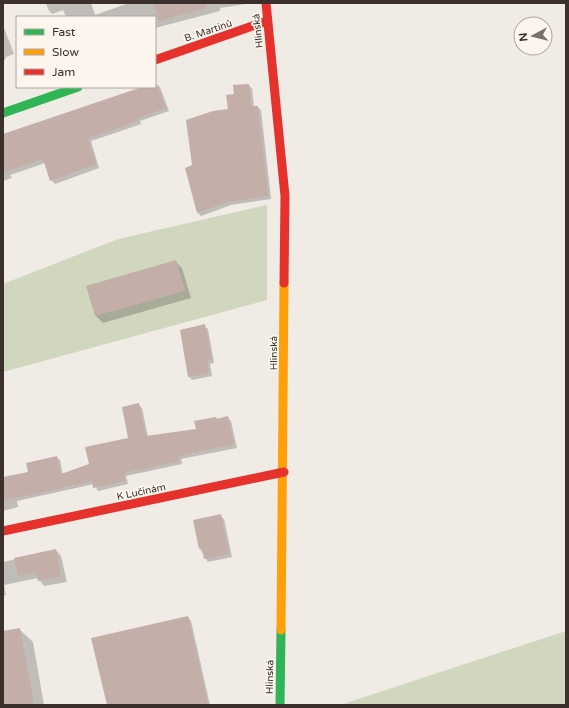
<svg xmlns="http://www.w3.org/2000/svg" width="569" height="708" font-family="'Varela Round',sans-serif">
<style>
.green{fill:#d1d6bf}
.shadow{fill:#0003}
.building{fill:#c3afa7}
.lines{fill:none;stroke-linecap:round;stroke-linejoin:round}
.fast{stroke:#30b455;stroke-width:9}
.slow{stroke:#ff9f0a;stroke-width:9}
.jam{stroke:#e5322d;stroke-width:9}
.labels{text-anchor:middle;stroke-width:3.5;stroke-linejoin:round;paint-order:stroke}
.street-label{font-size:10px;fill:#3b302b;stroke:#fbf5ee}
</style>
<rect width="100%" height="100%" fill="#f0ebe5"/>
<!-- green -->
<path class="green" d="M 267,205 L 267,300 L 3,372 L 3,284 L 118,239 Z
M 566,631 L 566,705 L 340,705 Z"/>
<!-- shadow -->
<path class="shadow" d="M 46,3 L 91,3 L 95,15 L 129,3 L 252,3 L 220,8 L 220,11 L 155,28 L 155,17 L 66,17 L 63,10 L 52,14 L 48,9 Z
M 3,25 L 14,54 L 6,57 L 3,64 Z
M 155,83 L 160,87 L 169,111 L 140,121 L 141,124 L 124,130 L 91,141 L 99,168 L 55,184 L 51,180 L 45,163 L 10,175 L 12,178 L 3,181 L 3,136 L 145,87 L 155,87 Z
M 248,85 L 252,88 L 254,107 L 257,107 L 261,110 L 271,199 L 231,205 L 201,216 L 198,213 L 186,168 L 193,166 L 229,110 L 235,95 Z
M 175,261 L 182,268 L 191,298 L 103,323 L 96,316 L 87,286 Z
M 204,326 L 208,329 L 214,363 L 210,364 L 212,376 L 192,380 L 189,376 Z
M 139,405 L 142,408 L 148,437 L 197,430 L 216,418 L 218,419 L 228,418 L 231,421 L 237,448 L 181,459 L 182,464 L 126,476 L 128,484 L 98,491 L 94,484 L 17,501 L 18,507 L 3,511 L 3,479 L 29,473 L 56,457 L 60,460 L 63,475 L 90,465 L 129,439 Z
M 221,516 L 224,519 L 232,557 L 208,562 L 200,549 Z
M 56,550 L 61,556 L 67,582 L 44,586 L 38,578 L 4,585 L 6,595 L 3,596 L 3,562 Z
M 188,617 L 191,621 L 210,705 L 108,705 Z
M 19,629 L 33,642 L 44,705 L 3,705 L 3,632 Z"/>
<!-- building -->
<path class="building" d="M 153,3 L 205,3 L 206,8 L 159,21 Z
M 249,84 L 251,106 L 258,106 L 268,196 L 227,202 L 197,213 L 185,168 L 192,165 L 186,120 L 213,111 L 228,109 L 226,95 L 234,94 L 233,85 Z
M 142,87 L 158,87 L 166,108 L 137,118 L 138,120 L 121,127 L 88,138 L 96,164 L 50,181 L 43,159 L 3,172 L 3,134 Z
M 176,260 L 185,291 L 95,316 L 86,286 Z
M 205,324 L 212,360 L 207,361 L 209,373 L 188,377 L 180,330 Z
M 139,403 L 146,436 L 196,429 L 194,421 L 216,417 L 217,419 L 228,416 L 234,444 L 178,456 L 179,461 L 124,473 L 125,481 L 93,488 L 92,481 L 3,501 L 3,477 L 28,472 L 26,463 L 57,456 L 61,474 L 89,464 L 85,447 L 128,438 L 122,407 Z
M 221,514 L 229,554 L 204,559 L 202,548 L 199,549 L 193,520 Z
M 56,549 L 61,576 L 38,581 L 36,572 L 18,576 L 14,558 Z
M 188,616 L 208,705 L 107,705 L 91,638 Z
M 20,628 L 34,705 L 3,705 L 3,631 Z"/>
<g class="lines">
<!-- fast -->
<path class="fast" d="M 3,113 L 78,87
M 280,705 L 281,630"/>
<!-- slow -->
<path class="slow" d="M 281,630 L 284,283"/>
<!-- jam -->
<path class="jam" d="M 266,3 L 285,196 L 284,283
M 155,60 L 267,21
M 3,531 L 284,472"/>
</g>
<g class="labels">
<!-- street labels -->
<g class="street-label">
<text transform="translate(208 30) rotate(-19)" y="4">B. Martinů</text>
<text transform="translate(257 31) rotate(-96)" y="4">Hlinská</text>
<text transform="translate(273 353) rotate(-90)" y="4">Hlinská</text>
<text transform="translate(141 491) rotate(-12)" y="4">K Lučinám</text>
<text transform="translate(269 677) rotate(-89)" y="4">Hlinská</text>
</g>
</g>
<!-- border -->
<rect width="569" height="708" fill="none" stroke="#3b302b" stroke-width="8"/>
<!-- legend -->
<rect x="16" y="16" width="140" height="72" fill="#fbf5ee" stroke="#aea6a0"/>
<rect x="24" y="29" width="20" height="6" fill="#30b455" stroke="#aea6a0"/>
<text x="52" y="36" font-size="12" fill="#3b302b">Fast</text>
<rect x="24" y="49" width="20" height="6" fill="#ff9f0a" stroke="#aea6a0"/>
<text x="52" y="56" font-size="12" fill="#3b302b">Slow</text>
<rect x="24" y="69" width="20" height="6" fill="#e5322d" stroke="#aea6a0"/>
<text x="52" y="76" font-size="12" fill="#3b302b">Jam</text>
<!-- north arrow -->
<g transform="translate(533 36) rotate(263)"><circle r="19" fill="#fbf5ee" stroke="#aea6a0"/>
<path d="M0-3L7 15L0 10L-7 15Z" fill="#7a716c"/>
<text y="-6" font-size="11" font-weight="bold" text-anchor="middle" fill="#3b302b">N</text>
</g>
</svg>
